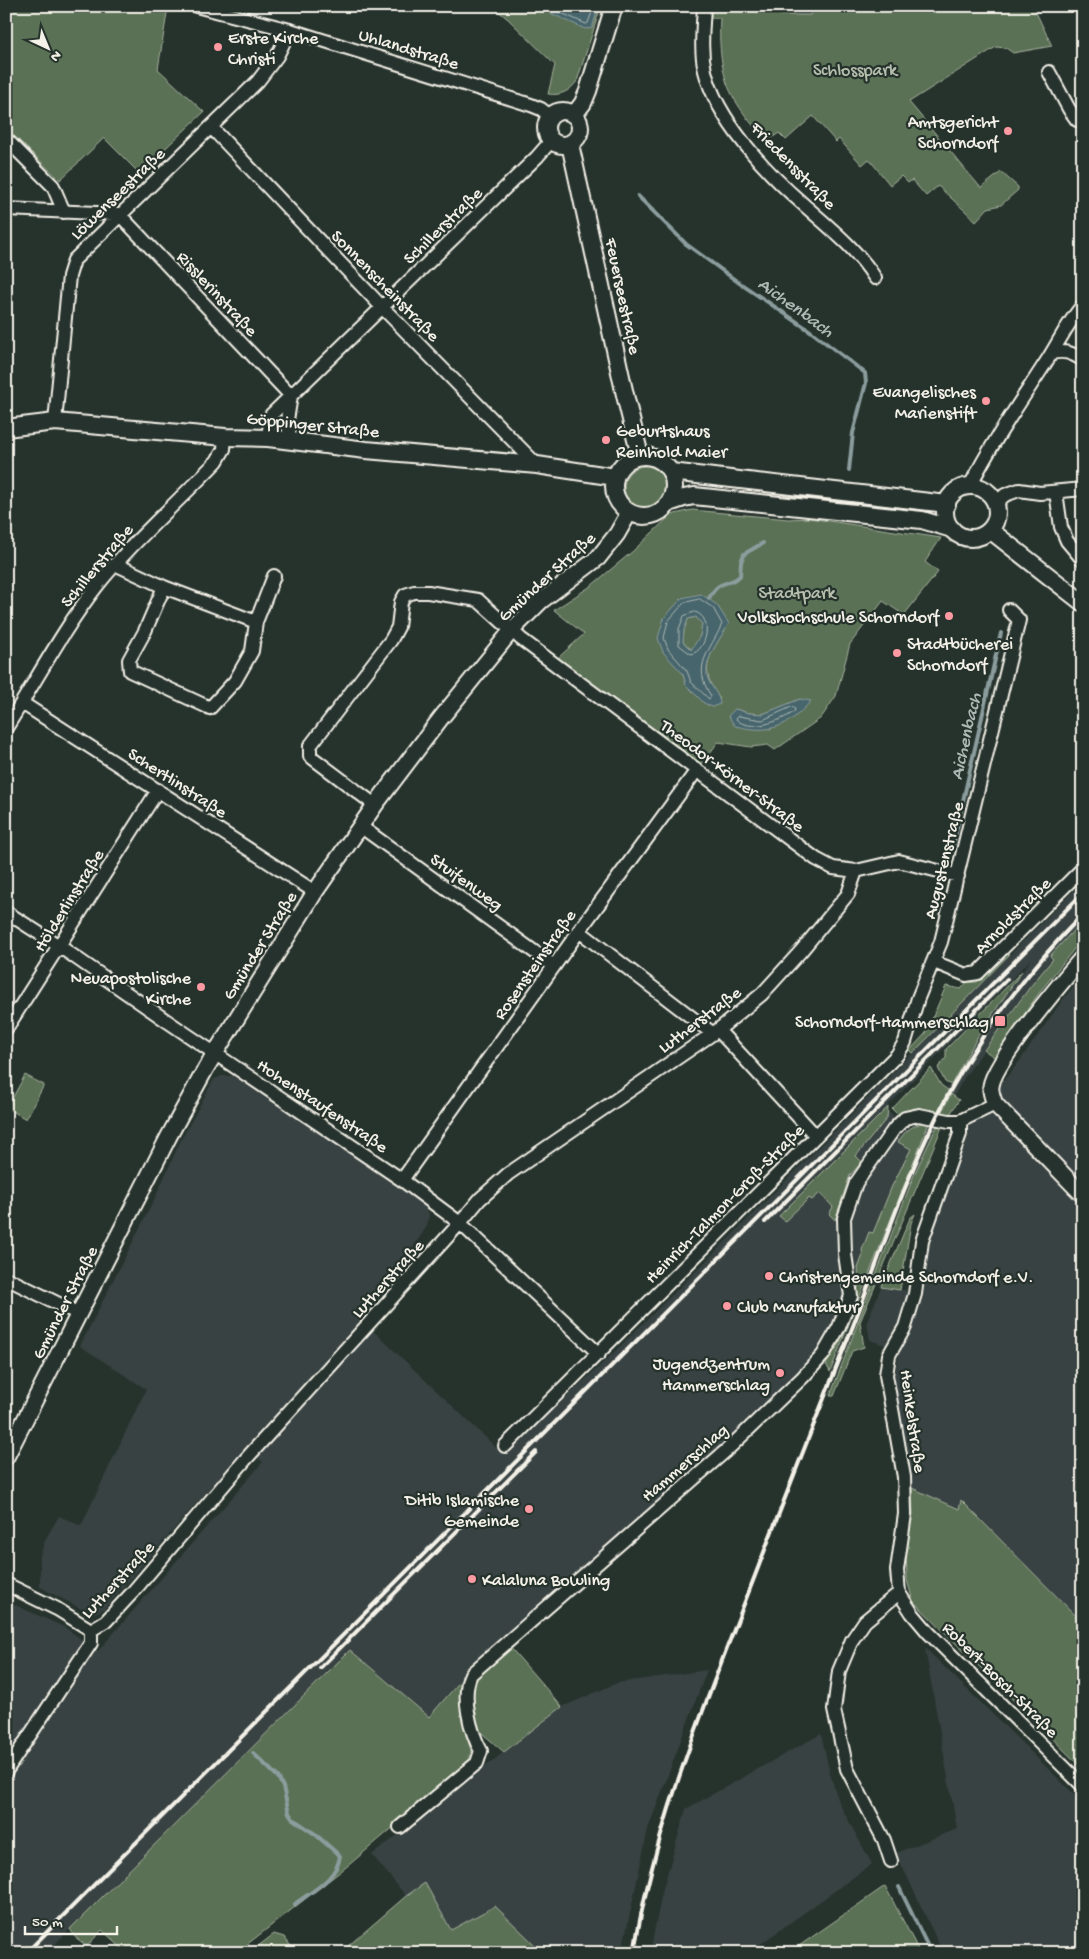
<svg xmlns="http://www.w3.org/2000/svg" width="1089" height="1959" font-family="'Gochi Hand',sans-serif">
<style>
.built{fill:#374242;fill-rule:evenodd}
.green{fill:#5a7155;stroke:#a7b19e;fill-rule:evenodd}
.water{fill:#46656c;stroke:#8c9d9e;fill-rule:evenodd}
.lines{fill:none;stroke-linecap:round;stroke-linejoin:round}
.shore{stroke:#aeb9b6;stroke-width:1}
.stream{stroke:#8c9d9e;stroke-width:4}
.minor-casing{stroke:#f4f1e8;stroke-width:16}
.tertiary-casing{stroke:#f4f1e8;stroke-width:19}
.secondary-casing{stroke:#f4f1e8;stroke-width:20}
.minor{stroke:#26332d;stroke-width:12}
.tertiary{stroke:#26332d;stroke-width:15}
.secondary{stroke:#26332d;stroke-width:16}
.rail{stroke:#f4f1e8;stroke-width:4}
.poi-dot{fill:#ff9aa2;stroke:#26332d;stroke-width:2}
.labels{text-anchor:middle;stroke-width:4.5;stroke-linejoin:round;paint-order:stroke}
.poi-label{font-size:18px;fill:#f4f1e8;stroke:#26332d;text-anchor:end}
.street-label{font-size:18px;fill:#f4f1e8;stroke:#26332d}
.park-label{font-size:18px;fill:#b6bead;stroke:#26332d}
.water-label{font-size:19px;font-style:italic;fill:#aeb9b6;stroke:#26332d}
</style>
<rect width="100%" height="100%" fill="#26332d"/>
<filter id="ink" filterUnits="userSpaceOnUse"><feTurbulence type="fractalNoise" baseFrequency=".02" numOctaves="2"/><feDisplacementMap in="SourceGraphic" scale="10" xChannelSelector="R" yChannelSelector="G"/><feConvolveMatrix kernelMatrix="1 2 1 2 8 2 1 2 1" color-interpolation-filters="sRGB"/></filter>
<g filter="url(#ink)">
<!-- built -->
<path class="built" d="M 766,6 L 814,6 L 810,15 L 781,15 Z
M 1083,881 L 1083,926 L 1015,1006 L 984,1050 L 964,1078 L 937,1126 L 914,1175 L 907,1172 L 846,1325 L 734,1441 L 464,1677 L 430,1718 L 350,1650 L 46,1953 L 6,1953 L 6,1601 L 64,1627 L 98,1651 L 263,1462 L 245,1448 L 104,1609 L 96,1613 L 87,1612 L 40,1587 L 40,1555 L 46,1538 L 59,1516 L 81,1526 L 146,1389 L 80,1346 L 156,1196 L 180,1142 L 214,1079 L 222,1076 L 233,1076 L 425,1204 L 429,1215 L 427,1226 L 364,1322 L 504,1455 L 604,1362 L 708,1259 ZM 1032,958 L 979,1034 L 934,1110 L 921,1138 L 885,1109 Z
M 1083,975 L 1083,1623 L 961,1500 L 959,1510 L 912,1488 L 894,1377 L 900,1350 L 870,1340 L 867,1322 L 881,1287 L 909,1291 L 916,1238 L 951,1145 L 1019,1062 L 1064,998 Z
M 925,1648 L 1081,1801 L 1083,1800 L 1083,1953 L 943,1953 L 896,1853 L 957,1829 Z
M 707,1670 L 648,1829 L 622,1951 L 539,1953 L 534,1944 L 451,1930 L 425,1884 L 406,1896 L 372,1855 L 562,1707 L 617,1683 Z
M 821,1734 L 830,1774 L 840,1805 L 872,1864 L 748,1953 L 650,1953 L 662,1892 L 686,1809 Z"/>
<!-- green -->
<path class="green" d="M 6,6 L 168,7 L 158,69 L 204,112 L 139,173 L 104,138 L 60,180 L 6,128 Z
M 492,6 L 601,6 L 577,81 C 570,91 561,96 548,94 L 555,65 L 508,19 Z
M 710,6 L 766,6 L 781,15 L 810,15 L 814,6 L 1033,6 L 1052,46 L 1013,53 L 1006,48 L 996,47 L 909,102 L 981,188 L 1001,172 L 1018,187 L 1018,190 L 1001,205 L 988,208 L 976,221 L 938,186 L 926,196 L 912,180 L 908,183 L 901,176 L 890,185 L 869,159 L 862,165 L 839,139 L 836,142 L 813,116 L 786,140 L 779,133 L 767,141 C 753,127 731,99 726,80 C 720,61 719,38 720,18 L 711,18 Z
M624 487a21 21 0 1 1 42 0a21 21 0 1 1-42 0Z
M 692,510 L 788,519 L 809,518 L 941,538 L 925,562 L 938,572 L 904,615 L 883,601 L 850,644 L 836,696 L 821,718 L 775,750 L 768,745 L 751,747 L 718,742 L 702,764 L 558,658 L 584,634 L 554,610 L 591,586 L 633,551 L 671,515 ZM 682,598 L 728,624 C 711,655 696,667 720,699 L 686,685 L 683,674 ZM 800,699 L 771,729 L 728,717 L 735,709 L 749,713 L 763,714 Z
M 696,617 L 702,624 L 700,636 L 692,650 L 683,642 L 684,630 L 688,619 Z
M 1083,920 L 1083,938 L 1042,989 L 994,1057 L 984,1050 L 1030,987 L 1053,959 L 1050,956 Z
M 1007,954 L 1009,955 L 913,1053 L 910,1050 L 926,1033 L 946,986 L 961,989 L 967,982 L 977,982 Z
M 1022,971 L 979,1034 L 951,1085 L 945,1082 L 938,1068 L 946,1058 L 946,1049 Z
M 931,1068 L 941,1085 L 949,1091 L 937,1112 L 918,1109 L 898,1115 L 892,1109 Z
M 25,1075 L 44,1085 L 26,1119 L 7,1108 Z
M 951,1094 L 959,1100 L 950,1114 L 946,1115 L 941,1113 Z
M 888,1107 L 887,1118 L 856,1156 L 862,1162 L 850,1175 L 835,1220 L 829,1214 L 833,1207 L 820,1193 L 812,1200 L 809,1198 L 785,1221 L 779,1216 Z
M 922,1123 L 929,1123 L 830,1372 L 826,1364 L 838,1345 L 855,1299 L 859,1283 L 858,1268 L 863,1255 L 862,1250 L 869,1232 L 873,1233 L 892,1186 L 911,1149 L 898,1142 C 904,1132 911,1126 922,1123 Z
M 937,1126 L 942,1127 L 860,1322 L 864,1347 L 852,1351 L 834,1396 L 830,1396 L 914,1175 Z
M 915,1214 L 911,1223 L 900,1290 L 881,1287 L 910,1218 Z
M 912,1488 L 959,1509 L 961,1500 L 1083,1623 L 1083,1769 L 913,1601 L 907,1580 L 906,1548 L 913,1514 Z
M 509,1646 L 562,1707 L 504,1752 L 476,1728 L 473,1702 L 475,1680 Z
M 350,1650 L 429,1717 L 464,1677 L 461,1716 L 471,1750 L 469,1763 L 350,1864 L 236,1953 L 127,1953 L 102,1930 L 87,1946 L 75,1937 L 70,1929 Z
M 425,1883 L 451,1930 L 495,1906 L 534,1944 L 539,1953 L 340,1953 L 406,1896 Z
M 885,1886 L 920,1953 L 789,1953 Z
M 274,1934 L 284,1937 L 296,1953 L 249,1953 Z"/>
<!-- water -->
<path class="water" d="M 535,6 L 599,6 L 592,28 L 585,29 Z
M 701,594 L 717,605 L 729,624 C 720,639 702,661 708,679 C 711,687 720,695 720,704 L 712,707 L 704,703 L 686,685 L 683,674 L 663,652 L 658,638 L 664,618 L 682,598 ZM 696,617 L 702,624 L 700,636 L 691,650 L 683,642 L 684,630 L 688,619 Z
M 800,699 L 811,701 C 787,728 770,734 735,726 L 728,716 L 735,709 L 749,713 L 763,714 Z"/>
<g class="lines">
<!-- shore -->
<path class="shore" d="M 546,6 L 586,24 L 588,23 L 594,6
M 700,599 L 713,608 L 722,624 C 710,652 691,665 711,696 L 709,699 L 691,682 L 687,671 L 668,649 L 664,638 L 668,621 L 684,603 Z
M 695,612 C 714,617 707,651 691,654 L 679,645 L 679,629 L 684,616 Z
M 792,707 L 795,709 L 794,712 C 781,721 749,733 736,719 L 739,716 L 762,720 Z"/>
<!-- stream -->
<path class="stream" d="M 638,196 L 686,244 L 738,282 L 809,330 L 865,373 L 866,383 L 853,433 L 849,470
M 709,598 C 721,577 726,588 740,576 L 741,562 L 744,554 L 763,543
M 953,845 L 1001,633
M 253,1753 L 278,1777 L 283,1787 L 289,1813 L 293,1819 L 315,1834 L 340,1856 C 337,1879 312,1891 295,1904
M 899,1887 L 931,1953"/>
<!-- minor casing -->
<g class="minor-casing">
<path id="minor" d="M 196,6 L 290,30 L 531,105 L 541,109 L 550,116
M 704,6 C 703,28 700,49 705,71 C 717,120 766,172 803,204 C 829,227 856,248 875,278
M 1049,72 L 1069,109 L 1077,120
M 211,127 L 382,307 L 537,465
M 6,139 L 53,186 L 64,212
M 6,209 L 119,214
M 119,214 L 291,396
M 1052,353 C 1065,350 1072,353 1083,360
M 55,422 L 69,276 L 74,260 L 258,81 L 277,56 L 290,30
M 268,438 L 271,415 L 537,157 L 551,141
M 291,441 L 287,420 L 291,396
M 970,486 C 992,442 1021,401 1048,359 C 1060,340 1068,322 1083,305
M 1056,492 L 1061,527 L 1067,541 L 1083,560
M 996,503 L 1005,495 L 1019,490 L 1040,493 L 1083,489
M 115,564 L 164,587 L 256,622 L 252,651 L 235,681 L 210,708 L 130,671 L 129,660 L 145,631 L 164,587
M 256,622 L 274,576
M 22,703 L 315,892
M 6,728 C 36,681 62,631 96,587 C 132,542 177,503 217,461 L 224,449 L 225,437
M 375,805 L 310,756 L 310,746 L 391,640 L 398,627 L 401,602 L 405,595 L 414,592 L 428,592 L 478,600 L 521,639 L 816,859 L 833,868 L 856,871 L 899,861 L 958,876
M 360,826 L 554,966
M 6,912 L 59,946 L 164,1019 L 402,1180 L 460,1223 L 599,1354
M 579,931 L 712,1033
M 934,962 L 966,975 L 978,973 L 1083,868
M 6,1029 L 158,790
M 718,1030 L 816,1136
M 402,1180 L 579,931 L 697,770
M 6,1278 L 79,1314
M 505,1446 L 897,1055 L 905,1042 L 918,998 L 941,942 L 1019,620 L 1009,610
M 6,1584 L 57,1609 L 91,1630
M 899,1593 L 912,1613 L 928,1632 L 1083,1786
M 6,1771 L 91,1643 L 91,1630 L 106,1621 L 132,1593 L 245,1460 L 460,1223 L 480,1199 L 508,1174 L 718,1030 L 762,994 L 801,951 L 848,894 L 856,871
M 400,1827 L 477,1763 L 481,1751 C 470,1731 461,1695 471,1674 L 729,1448 L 803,1377 L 823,1355 L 839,1327 L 851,1296 L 845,1254 L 844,1218 L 856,1183 L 894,1129 L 905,1118 L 919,1115 L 949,1121 L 960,1121 L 995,1104
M 891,1861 L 884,1840 L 847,1769 L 834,1710 L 839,1671 L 852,1640 L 865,1621 L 899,1593 L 897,1570 L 905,1514 L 904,1477 L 886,1375 L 889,1355 L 905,1327 L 915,1294 L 922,1241 L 960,1134 L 960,1121"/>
</g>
<!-- tertiary casing -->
<g class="tertiary-casing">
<path id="tertiary" d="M 1083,957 C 1064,979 994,1062 991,1086 C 990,1092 993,1099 995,1104 L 1083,1195
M 6,1457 L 169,1136 L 206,1068 L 315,892 L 375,805 L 441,718 L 512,630 L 541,601 L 598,558 L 617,534 L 629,513"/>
</g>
<!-- secondary casing -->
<g class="secondary-casing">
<path id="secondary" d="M546 128a17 17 0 1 1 34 0a17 17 0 1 1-34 0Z
M 574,115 L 583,103 L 588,91 L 614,6
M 570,144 L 625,395 L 640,456
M 6,428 L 55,422 L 225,437 L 268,438 L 366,450 L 537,465 L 615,477
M614 486a30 30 0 1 1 60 0a30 30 0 1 1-60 0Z
M 671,472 L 947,504
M945 512a26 26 0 1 1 52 0a26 26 0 1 1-52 0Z
M 669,503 L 684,498 L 694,496 L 922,520 L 952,529
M 990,530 L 1083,603"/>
</g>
<!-- minor -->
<use href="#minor" class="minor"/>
<!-- tertiary -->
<use href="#tertiary" class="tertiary"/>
<!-- secondary -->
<use href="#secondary" class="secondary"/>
<!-- rail -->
<path class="rail" d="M 765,1222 L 1007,979
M 320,1668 L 536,1452
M 26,1953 L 1083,893
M 634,1953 C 657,1809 718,1675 769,1539 C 796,1470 823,1400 851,1331 C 879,1260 902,1187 936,1118 C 973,1043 1024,974 1083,914"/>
</g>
</g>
<!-- markers -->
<g class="poi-dot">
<circle cx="218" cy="47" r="5"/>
<circle cx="1008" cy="131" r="5"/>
<circle cx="986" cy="401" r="5"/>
<circle cx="606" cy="440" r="5"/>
<circle cx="949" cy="616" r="5"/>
<circle cx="897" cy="653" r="5"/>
<circle cx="201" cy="987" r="5"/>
<rect x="994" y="1015" width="12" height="12" rx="2.5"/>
<circle cx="769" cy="1276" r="5"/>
<circle cx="727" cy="1306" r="5"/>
<circle cx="780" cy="1373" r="5"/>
<circle cx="529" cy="1509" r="5"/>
<circle cx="472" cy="1579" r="5"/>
</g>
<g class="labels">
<!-- poi labels -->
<g class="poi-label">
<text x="228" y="43" text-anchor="start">Erste Kirche<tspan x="228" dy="21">Christi</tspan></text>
<text x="998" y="127">Amtsgericht<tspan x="998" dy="21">Schorndorf</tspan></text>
<text x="976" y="397">Evangelisches<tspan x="976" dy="21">Marienstift</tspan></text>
<text x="616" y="436" text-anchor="start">Geburtshaus<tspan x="616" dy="21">Reinhold Maier</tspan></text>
<text x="939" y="622">Volkshochschule Schorndorf</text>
<text x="907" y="649" text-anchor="start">Stadtbücherei<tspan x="907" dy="21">Schorndorf</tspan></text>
<text x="191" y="983">Neuapostolische<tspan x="191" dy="21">Kirche</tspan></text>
<text x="989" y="1027">Schorndorf-Hammerschlag</text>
<text x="779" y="1282" text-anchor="start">Christengemeinde Schorndorf e.V.</text>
<text x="737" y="1312" text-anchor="start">Club Manufaktur</text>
<text x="770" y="1369">Jugendzentrum<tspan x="770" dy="21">Hammerschlag</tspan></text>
<text x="519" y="1505">Ditib Islamische<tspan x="519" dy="21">Gemeinde</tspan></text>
<text x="482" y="1585" text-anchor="start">Kalaluna Bowling</text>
</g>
<!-- street labels -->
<g class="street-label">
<text transform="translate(409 48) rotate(17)" y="6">Uhlandstraße</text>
<text transform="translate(794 165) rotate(46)" y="6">Friedensstraße</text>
<text transform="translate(117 193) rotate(-44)" y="6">Löwenseestraße</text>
<text transform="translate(442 225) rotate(-44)" y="6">Schillerstraße</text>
<text transform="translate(386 285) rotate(46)" y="6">Sonnenscheinstraße</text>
<text transform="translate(218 293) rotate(47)" y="6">Risslerinstraße</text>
<text transform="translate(624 296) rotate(78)" y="6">Feuerseestraße</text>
<text transform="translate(313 424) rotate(6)" y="6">Göppinger Straße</text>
<text transform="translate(96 565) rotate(-50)" y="6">Schillerstraße</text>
<text transform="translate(546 576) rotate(-42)" y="6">Gmünder Straße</text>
<text transform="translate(733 775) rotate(37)" y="6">Theodor-Körner-Straße</text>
<text transform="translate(178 782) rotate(33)" y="6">Schertlinstraße</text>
<text transform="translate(943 860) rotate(-76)" y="6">Augustenstraße</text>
<text transform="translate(467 881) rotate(36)" y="6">Stuifenweg</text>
<text transform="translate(68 900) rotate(-58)" y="6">Hölderlinstraße</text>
<text transform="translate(1012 915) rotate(-45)" y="6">Arnoldstraße</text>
<text transform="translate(259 945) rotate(-58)" y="6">Gmünder Straße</text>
<text transform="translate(534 964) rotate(-55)" y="6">Rosensteinstraße</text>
<text transform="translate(699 1019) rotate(-37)" y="6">Lutherstraße</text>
<text transform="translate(323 1105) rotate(34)" y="6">Hohenstaufenstraße</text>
<text transform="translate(724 1203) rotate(-45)" y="6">Heinrich-Talmon-Groß-Straße</text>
<text transform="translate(387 1278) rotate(-48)" y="6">Lutherstraße</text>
<text transform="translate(64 1302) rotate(-63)" y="6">Gmünder Straße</text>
<text transform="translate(914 1421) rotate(82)" y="6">Heinkelstraße</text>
<text transform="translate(684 1462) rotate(-41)" y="6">Hammerschlag</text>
<text transform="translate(117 1579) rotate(-47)" y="6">Lutherstraße</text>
<text transform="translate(1001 1679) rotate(45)" y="6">Robert-Bosch-Straße</text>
</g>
<!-- park labels -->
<g class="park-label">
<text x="855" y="75">Schlosspark</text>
<text x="797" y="598">Stadtpark</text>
</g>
<!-- water labels -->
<g class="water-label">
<text transform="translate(797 306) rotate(36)" y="7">Aichenbach</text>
<text transform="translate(964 736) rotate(-77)" y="7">Aichenbach</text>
</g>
</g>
<!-- margin -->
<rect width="1089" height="1959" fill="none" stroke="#26332d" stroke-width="25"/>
<rect x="12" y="12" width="1064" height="1934" fill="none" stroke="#f4f1e8" stroke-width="2" filter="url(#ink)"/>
<!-- north arrow -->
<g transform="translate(48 48) rotate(136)" stroke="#26332d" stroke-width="4" paint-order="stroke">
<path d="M0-4L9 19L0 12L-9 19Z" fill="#f4f1e8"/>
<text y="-8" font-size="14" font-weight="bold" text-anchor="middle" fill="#f4f1e8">N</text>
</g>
<!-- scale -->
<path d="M25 1926v8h92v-8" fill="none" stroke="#f4f1e8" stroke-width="2.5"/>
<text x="32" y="1926" font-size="15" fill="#f4f1e8" stroke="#26332d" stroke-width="4" paint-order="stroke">50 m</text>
</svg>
